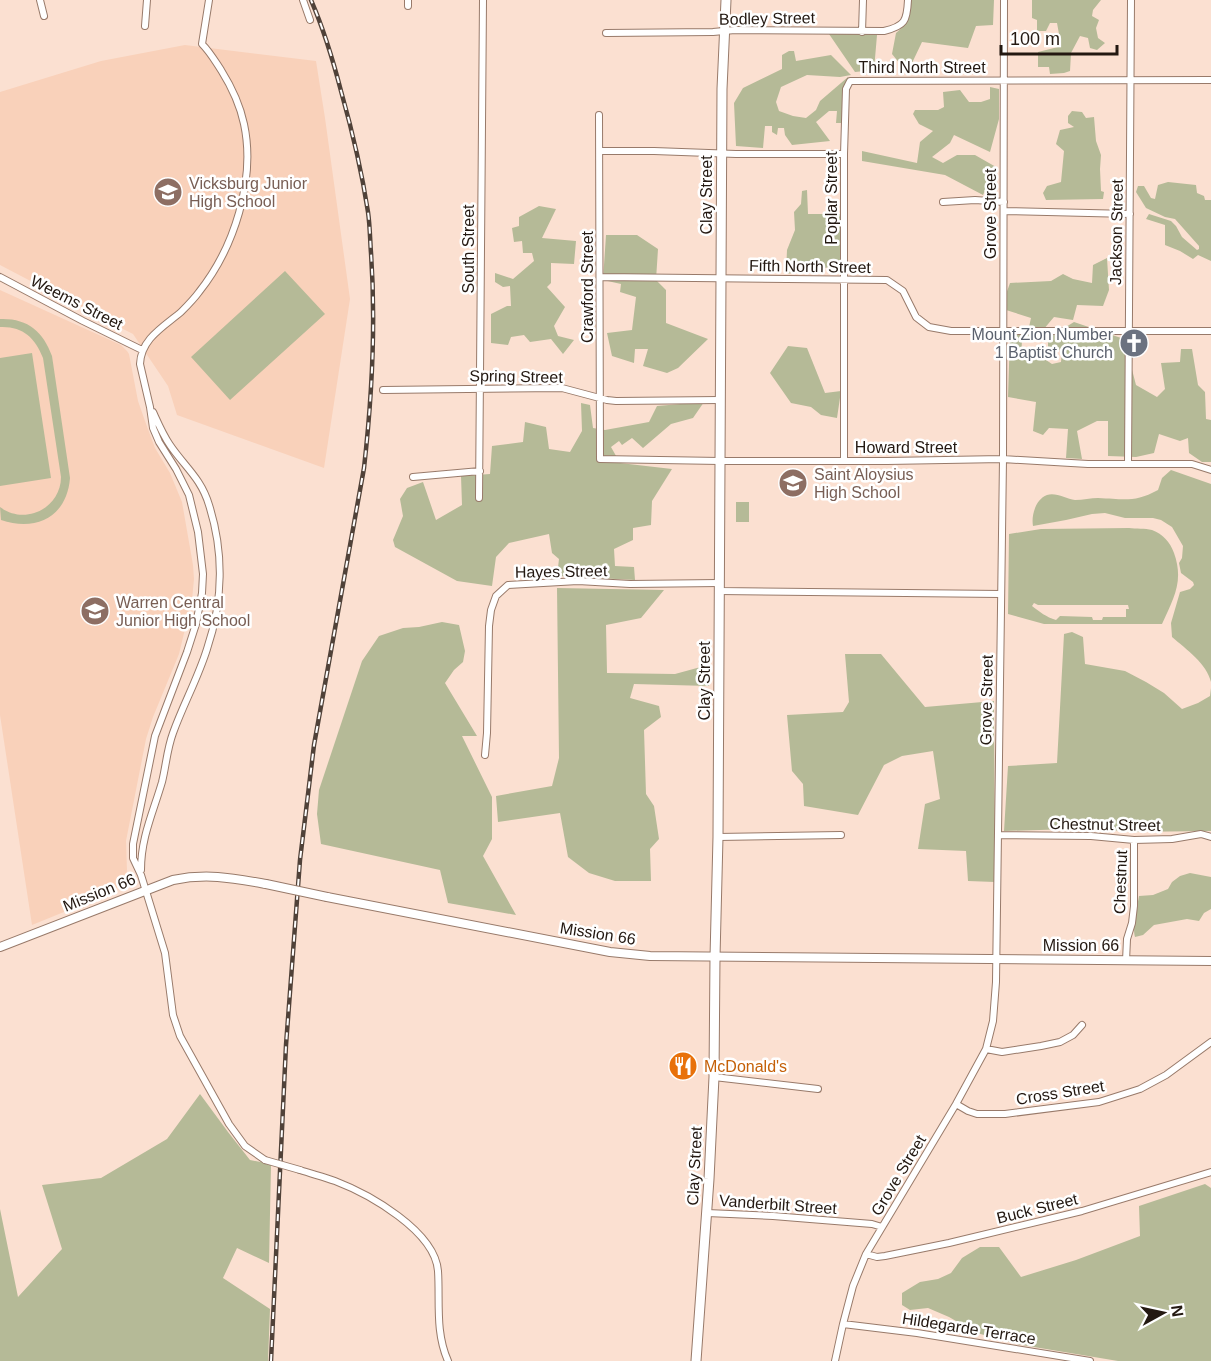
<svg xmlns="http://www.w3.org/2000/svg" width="1211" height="1361" font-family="Helvetica,sans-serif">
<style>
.built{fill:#f9d1ba}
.green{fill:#b5ba97;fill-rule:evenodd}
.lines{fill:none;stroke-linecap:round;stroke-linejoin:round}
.street-casing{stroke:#987a6a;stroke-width:8}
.secondary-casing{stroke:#987a6a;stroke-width:10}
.primary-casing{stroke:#987a6a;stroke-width:11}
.street{stroke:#fff;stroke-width:6}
.secondary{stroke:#fff;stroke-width:8}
.primary{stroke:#fff;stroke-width:9}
.rail-casing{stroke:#504239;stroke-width:4.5}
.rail{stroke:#fff;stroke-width:2;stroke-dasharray:7;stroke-linecap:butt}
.street-bridge-casing{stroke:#987a6a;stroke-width:8;stroke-linecap:butt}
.secondary-bridge-casing{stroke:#987a6a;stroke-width:10;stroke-linecap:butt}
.street-bridge{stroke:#fff;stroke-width:6}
.secondary-bridge{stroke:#fff;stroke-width:8}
.labels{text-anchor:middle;stroke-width:5;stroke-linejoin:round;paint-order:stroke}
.street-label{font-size:16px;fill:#231811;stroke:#fff}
.education-label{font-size:16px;fill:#785e54;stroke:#fff;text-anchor:start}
.worship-label{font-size:16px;fill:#5b616d;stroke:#fff;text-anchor:end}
.food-label{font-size:16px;fill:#c56008;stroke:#fff;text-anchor:start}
</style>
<rect width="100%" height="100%" fill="#fbe0d1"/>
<!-- built -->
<path class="built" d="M 185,45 L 316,61 L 325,118 L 350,299 L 324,468 L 177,415 L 168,386 L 133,334 L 111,323 L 0,265 L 0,92 L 101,61 Z
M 0,290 L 121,345 L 127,351 L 129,354 L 138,401 L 145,421 L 155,448 L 170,473 L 182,502 L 193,565 L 194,579 L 192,600 L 179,654 L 153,717 L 146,739 L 126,841 L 127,871 L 124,880 L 118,887 L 91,901 L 32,925 L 0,715 Z"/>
<!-- green -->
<path class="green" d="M 911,0 L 994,0 L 993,25 L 976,26 L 968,48 L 922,42 L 912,63 L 901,65 L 892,54 L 896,33 C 908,24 910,14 911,0 Z
M 1032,0 L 1101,0 L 1093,10 L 1092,16 L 1099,20 L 1096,28 L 1098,38 L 1105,43 L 1097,50 L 1090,48 L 1088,38 L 1080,36 L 1071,53 L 1070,71 L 1064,73 L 1050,74 L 1049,67 L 1038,67 L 1038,52 L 1058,47 L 1059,34 L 1057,23 L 1050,23 L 1046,31 L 1037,31 L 1037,20 L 1032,18 Z
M 832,32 L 877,35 L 874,70 L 855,72 L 829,34 Z
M 789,51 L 794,51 L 796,61 L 831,55 L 851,75 L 840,77 L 807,75 L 781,87 L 776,102 L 779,111 L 793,116 L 806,118 L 816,110 L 820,101 L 848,77 L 849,80 L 845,88 L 842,123 L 836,123 L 837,111 L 829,111 L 816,122 L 830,141 L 792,145 L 785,135 L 784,128 L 778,128 L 777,135 L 772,132 L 772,126 L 765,126 L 763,148 L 736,146 L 734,103 L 743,88 L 782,69 L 782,55 Z
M 990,87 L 999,89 L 999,119 L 990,152 L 954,135 L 950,143 L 932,157 L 943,163 L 957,155 L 975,155 L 996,167 L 983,195 L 945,175 L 862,161 L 862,151 L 917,163 L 920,142 L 933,131 L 919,124 L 913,114 L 915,110 L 938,110 L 944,107 L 943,92 L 960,90 L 969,102 L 981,102 L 990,99 Z
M 1072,111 L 1082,112 L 1086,118 L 1094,117 L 1096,141 L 1101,155 L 1100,169 L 1101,191 L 1104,192 L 1103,199 L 1046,200 L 1043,193 L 1047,186 L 1061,182 L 1064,151 L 1056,144 L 1060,130 L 1074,127 L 1068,123 L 1068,116 Z
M 1168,182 L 1196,185 L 1197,193 L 1204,196 L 1205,200 L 1211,200 L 1211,261 L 1198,255 L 1193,259 L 1180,251 L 1165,245 L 1165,225 L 1146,219 L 1149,214 L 1171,221 L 1176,226 L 1182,237 L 1197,250 L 1199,249 L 1199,246 L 1175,219 L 1165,217 L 1146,208 L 1136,192 L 1138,186 L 1144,186 L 1151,198 L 1155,199 L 1158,185 Z
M 807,190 L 808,214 L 843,214 L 843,265 L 786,274 L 787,250 L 795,230 L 794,212 L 801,204 L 802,191 Z
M 539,206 L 556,209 L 542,238 L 576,241 L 574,264 L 551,263 L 551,283 L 547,287 L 565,307 L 554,326 L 558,336 L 574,340 L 563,354 L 551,339 L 530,342 L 524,335 L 511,337 L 508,345 L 491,343 L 491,314 L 507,306 L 511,306 L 510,286 L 503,287 L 495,282 L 495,273 L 513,279 L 534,261 L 532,253 L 523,253 L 522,241 L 514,242 L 512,228 L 519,226 L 519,217 Z
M 606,235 L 637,235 L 658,249 L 656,280 L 666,290 L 666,323 L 708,339 L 678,368 L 667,373 L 643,366 L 648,349 L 635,349 L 634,363 L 612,356 L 607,333 L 632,330 L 636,297 L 620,292 L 621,284 L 603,280 Z
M 1107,258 L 1109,290 L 1103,306 L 1077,305 L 1073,320 L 1054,317 L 1043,330 L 1029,327 L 1031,318 L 1006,310 L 1005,297 L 1010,283 L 1051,281 L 1063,274 L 1073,279 L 1092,283 L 1093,265 Z
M 285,271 L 325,314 L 230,400 L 191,357 Z
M 0,319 C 27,318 43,331 52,356 L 70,478 C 67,517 36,532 1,520 L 0,507 C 25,526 61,508 61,477 L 43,358 C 35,337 22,326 0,327 Z
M 1074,322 L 1124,339 L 1136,385 L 1157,397 L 1165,389 L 1161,363 L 1180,362 L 1181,349 L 1192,349 L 1198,385 L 1205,392 L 1206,419 L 1211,420 L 1211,462 L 1202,462 L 1189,453 L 1188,438 L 1180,441 L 1159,434 L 1154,453 L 1136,457 L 1108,456 L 1108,421 L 1097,421 L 1077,431 L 1082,459 L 1066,458 L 1068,429 L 1049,428 L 1043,435 L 1033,431 L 1036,402 L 1008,397 L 1010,335 L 1020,329 L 1038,335 L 1034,341 L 1022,340 L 1021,359 L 1030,359 L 1034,352 L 1052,364 L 1061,362 L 1062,350 L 1048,348 L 1048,338 Z
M 788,346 L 807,348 L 825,393 L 841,391 L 837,418 L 821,415 L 811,407 L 791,403 L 770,373 Z
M 32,353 L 51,478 L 0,486 L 0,358 Z
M 704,402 L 693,418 L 671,424 L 643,448 L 632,438 L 622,445 L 619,441 L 611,447 L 620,463 L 672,469 L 652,501 L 651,525 L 633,528 L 633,540 L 614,549 L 615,566 L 634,567 L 635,580 L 557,576 L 559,559 L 552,553 L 549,534 L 509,543 L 496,557 L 492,586 L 457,581 L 395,547 L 393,540 L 403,516 L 400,499 L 407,488 L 423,482 L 436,520 L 462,505 L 461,476 L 490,474 L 492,446 L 523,442 L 525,422 L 546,427 L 549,449 L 570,452 L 582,431 L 581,403 L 590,405 L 593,428 L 605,430 L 649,422 L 657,406 Z
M 1171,470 L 1211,484 L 1211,682 C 1207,664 1186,649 1172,637 L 1171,623 L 1180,592 L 1190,589 L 1194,585 L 1193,582 L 1181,573 L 1179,563 L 1182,558 L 1183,546 L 1172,527 L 1161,520 L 1153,518 L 1125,518 L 1105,513 L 1092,514 L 1066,520 L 1033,526 C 1031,515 1036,499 1047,495 C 1056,492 1066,499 1075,500 C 1083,500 1091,498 1098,498 C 1124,499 1134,503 1158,490 L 1162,478 Z
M 736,502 L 749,502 L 749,522 L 736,522 Z
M 1129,528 C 1136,529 1145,528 1152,530 C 1163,534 1170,542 1174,553 C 1184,581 1174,598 1162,624 L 1044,624 L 1008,614 L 1009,534 L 1041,529 ZM 1034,603 L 1038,605 L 1128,605 L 1129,609 L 1126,609 L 1126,617 L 1103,617 L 1102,620 L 1093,620 L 1092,617 L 1060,616 L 1056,620 C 1046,617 1040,612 1032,606 Z
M 557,588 L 664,590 L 641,618 L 606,625 L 607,673 L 675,674 L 708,665 L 709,686 L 634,684 L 630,698 L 659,706 L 661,717 L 644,730 L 646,794 L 654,806 L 659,839 L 650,849 L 651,881 L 615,881 L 589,873 L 568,857 L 560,813 L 498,822 L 496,796 L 552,786 L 559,758 Z
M 442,622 L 459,625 L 465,651 L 463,662 L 454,670 L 445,683 L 477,736 L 462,736 L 492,797 L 492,839 L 483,856 L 516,915 L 448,903 L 440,870 L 321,844 L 317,814 L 319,790 L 362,661 L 379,636 L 403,628 L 419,627 Z
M 1072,632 L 1083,637 L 1085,664 L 1125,671 L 1146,682 L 1164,693 L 1182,709 L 1198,703 L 1210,696 L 1211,688 L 1211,831 L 1125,832 L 1102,828 L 1004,831 L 1008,766 L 1057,763 L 1064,634 Z
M 845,654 L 881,654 L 925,707 L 994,701 L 995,882 L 968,881 L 966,851 L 918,849 L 925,804 L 940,799 L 933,751 L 902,756 L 884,765 L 858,815 L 804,806 L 803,784 L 792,771 L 787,715 L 843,712 L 849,702 Z
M 1190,873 L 1211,877 L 1211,909 L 1204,913 L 1199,921 L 1187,919 L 1154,925 L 1143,935 L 1135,937 C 1132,927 1137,908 1139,896 L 1153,895 L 1168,889 L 1172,882 L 1180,876 Z
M 200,1094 L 228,1132 L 250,1160 L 271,1164 L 269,1263 L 237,1248 L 223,1278 L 270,1309 L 268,1361 L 0,1361 L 0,1209 L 18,1297 L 62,1249 L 42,1185 L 101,1178 L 167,1139 Z
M 1205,1184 L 1211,1188 L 1211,1361 L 1118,1361 L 1016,1344 L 977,1333 L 949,1317 L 928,1308 L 910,1310 L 902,1305 L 902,1293 L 920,1282 L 938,1279 L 951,1273 L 962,1258 L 980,1247 L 999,1247 L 1021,1277 L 1076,1260 L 1140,1236 L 1139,1206 Z"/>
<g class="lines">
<!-- street casing -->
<g class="street-casing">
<path id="street" d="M 40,0 L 44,16
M 209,0 L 202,44 C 210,52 215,61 221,70 C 231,86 240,105 244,124 C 256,180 234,248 199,292 C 194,299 187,306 181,312 C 163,327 141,339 140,364 L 150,407 L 153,428 L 159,442 L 176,469 L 189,495 L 198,532 L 203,574 L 202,593 L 196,624 L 187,652 L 155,736 L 133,844 L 133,858 L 141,875 L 165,953 L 173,1015 L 180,1036 L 229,1124 L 245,1146 L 265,1160
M 303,0 L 310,20
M 408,6 L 408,0
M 145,26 L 147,0
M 862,32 L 863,0
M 606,33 L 713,32 L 735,30 L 884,31 C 905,26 907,21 908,0
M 599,115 L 600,459 L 720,461 L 887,461 L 1003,459 L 1088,464 L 1192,464 L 1211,470
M 600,151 L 654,151 L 736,154 L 844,154
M 943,202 L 975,200 L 1004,202
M 1004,211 L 1130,214
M 0,277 L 83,321 L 142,350
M 601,277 L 887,280 L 903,291 L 916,317 L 929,327 L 951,331 L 1211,331
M 383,390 L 562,388 L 607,400 L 616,401 L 720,400
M 844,461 L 844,154 L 846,89 L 850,81 L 1211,80
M 1128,464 L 1131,0
M 413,477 L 480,471
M 479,498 L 483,0
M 719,591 L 1001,594
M 485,755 L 487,733 L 489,626 L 491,610 L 496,596 L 508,585 L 578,581 L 630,584 L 719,583
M 999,835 L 1091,836 L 1134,840 L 1172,839 L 1201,834 L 1211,837
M 718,837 L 841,835
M 141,870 C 141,837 153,813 162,782 C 166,766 167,749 173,733 C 183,705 198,678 207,649 C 223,602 224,552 209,505 C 201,478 184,466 170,445 C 163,435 158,423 153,412
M 1126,961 L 1127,939 L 1132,923 L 1134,906 L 1134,840
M 986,1049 L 1002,1052 L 1041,1046 L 1060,1042 L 1073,1035 L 1082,1025
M 714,1077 L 818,1089
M 956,1104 L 968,1111 L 977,1114 L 1005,1114 L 1099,1102 L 1140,1089 L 1166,1075 L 1211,1042
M 300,1170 C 312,1174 324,1177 335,1181 C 369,1194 435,1231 438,1271 C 440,1301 435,1332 448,1361
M 707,1213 L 773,1216 L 872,1224 L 882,1227
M 866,1254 L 877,1257 L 885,1256 L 949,1243 L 1082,1211 L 1211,1172
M 843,1324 L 917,1333 L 1090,1361
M 835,1361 L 843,1324 L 853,1286 L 866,1254 L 956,1104 L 986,1049 L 993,1021 L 996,982 L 1003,459 L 1004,0"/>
</g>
<!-- secondary casing -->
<g class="secondary-casing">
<path id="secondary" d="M 327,897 L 610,952 L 650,956 L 1211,961
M 0,947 L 173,880 C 207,873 232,878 266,884"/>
</g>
<!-- primary casing -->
<g class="primary-casing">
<path id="primary" d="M 696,1361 L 709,1179 L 714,1077 L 715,957 L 718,837 L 722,89 L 726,0"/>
</g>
<!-- street -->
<use href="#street" class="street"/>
<!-- secondary -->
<use href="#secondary" class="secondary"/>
<!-- primary -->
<use href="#primary" class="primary"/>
<!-- rail casing -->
<g class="rail-casing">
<path id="rail" d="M 271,1361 L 286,1045 L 300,860 L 314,745 L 364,468 C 372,397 376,325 371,253 C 370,240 370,226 368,212 C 362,173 352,130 341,91 C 333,60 324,30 311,0"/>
</g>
<!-- rail -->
<use href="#rail" class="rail"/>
<!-- street-bridge casing -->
<g class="street-bridge-casing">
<path id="street-bridge" d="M 265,1160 L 300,1170"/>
</g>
<!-- secondary-bridge casing -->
<g class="secondary-bridge-casing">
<path id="secondary-bridge" d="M 266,884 L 327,897"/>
</g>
<!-- street-bridge -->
<use href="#street-bridge" class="street-bridge"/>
<!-- secondary-bridge -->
<use href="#secondary-bridge" class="secondary-bridge"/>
</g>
<!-- icons -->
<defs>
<g id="school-disc" transform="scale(1.5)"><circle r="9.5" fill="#8d6e63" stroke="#fff"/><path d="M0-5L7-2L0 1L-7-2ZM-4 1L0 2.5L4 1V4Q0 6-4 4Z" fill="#fff"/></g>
<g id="church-disc" transform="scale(1.5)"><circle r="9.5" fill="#6b7280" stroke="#fff"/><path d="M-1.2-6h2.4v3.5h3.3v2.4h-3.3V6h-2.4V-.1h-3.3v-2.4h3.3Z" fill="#fff"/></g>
<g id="restaurant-disc" transform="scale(1.5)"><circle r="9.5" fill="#e8710a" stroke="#fff"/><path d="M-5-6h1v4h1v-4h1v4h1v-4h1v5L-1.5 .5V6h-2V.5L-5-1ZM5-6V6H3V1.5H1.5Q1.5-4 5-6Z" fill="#fff"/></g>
</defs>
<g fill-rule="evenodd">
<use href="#school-disc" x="168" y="192"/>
<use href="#church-disc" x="1134" y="343"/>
<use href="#school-disc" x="793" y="483"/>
<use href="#school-disc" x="95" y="611"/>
<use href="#restaurant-disc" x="683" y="1066"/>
</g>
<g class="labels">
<!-- street labels -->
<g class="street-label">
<text transform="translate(767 18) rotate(-1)" y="6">Bodley Street</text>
<text x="922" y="73">Third North Street</text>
<text transform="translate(706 195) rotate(-90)" y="6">Clay Street</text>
<text transform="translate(831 198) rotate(-90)" y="6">Poplar Street</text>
<text transform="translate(990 214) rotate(-90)" y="6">Grove Street</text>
<text transform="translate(1116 232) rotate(-89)" y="6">Jackson Street</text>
<text transform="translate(468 249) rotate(-90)" y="6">South Street</text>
<text transform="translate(810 266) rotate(1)" y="6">Fifth North Street</text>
<text transform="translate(587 287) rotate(-90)" y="6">Crawford Street</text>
<text transform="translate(77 302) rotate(27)" y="6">Weems Street</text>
<text transform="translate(516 376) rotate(1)" y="6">Spring Street</text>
<text x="906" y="453">Howard Street</text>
<text transform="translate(561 571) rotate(-1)" y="6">Hayes Street</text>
<text transform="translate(704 681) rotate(-90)" y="6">Clay Street</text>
<text transform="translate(986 700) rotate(-89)" y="6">Grove Street</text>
<text transform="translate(1105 824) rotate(1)" y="6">Chestnut Street</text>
<text transform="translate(1120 882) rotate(-88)" y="6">Chestnut</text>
<text transform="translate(99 892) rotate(-22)" y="6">Mission 66</text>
<text transform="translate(598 933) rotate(9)" y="6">Mission 66</text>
<text x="1081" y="951">Mission 66</text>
<text transform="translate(1060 1092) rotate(-9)" y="6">Cross Street</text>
<text transform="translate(694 1166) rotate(-87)" y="6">Clay Street</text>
<text transform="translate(898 1175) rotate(-59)" y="6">Grove Street</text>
<text transform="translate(778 1204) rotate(4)" y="6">Vanderbilt Street</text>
<text transform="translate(1037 1208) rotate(-14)" y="6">Buck Street</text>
<text transform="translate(969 1328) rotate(9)" y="6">Hildegarde Terrace</text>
</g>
<!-- education labels -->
<g class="education-label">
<text x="189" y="189">Vicksburg Junior<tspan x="189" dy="18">High School</tspan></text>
<text x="814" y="480">Saint Aloysius<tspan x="814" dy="18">High School</tspan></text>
<text x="116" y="608">Warren Central<tspan x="116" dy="18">Junior High School</tspan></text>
</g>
<!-- worship labels -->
<g class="worship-label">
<text x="1113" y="340">Mount Zion Number<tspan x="1113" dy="18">1 Baptist Church</tspan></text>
</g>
<!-- food labels -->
<g class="food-label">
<text x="704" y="1072">McDonald's</text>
</g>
</g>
<!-- north arrow -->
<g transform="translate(1163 1313) rotate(82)" stroke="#ffffff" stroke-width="4.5" paint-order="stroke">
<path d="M0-4.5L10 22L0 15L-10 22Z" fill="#231811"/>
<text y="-9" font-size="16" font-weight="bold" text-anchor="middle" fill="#231811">N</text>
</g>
<!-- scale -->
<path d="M1001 45v9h116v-9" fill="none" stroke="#231811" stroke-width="3"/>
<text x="1010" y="45" font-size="18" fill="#231811" stroke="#ffffff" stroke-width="4.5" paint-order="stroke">100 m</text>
</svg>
